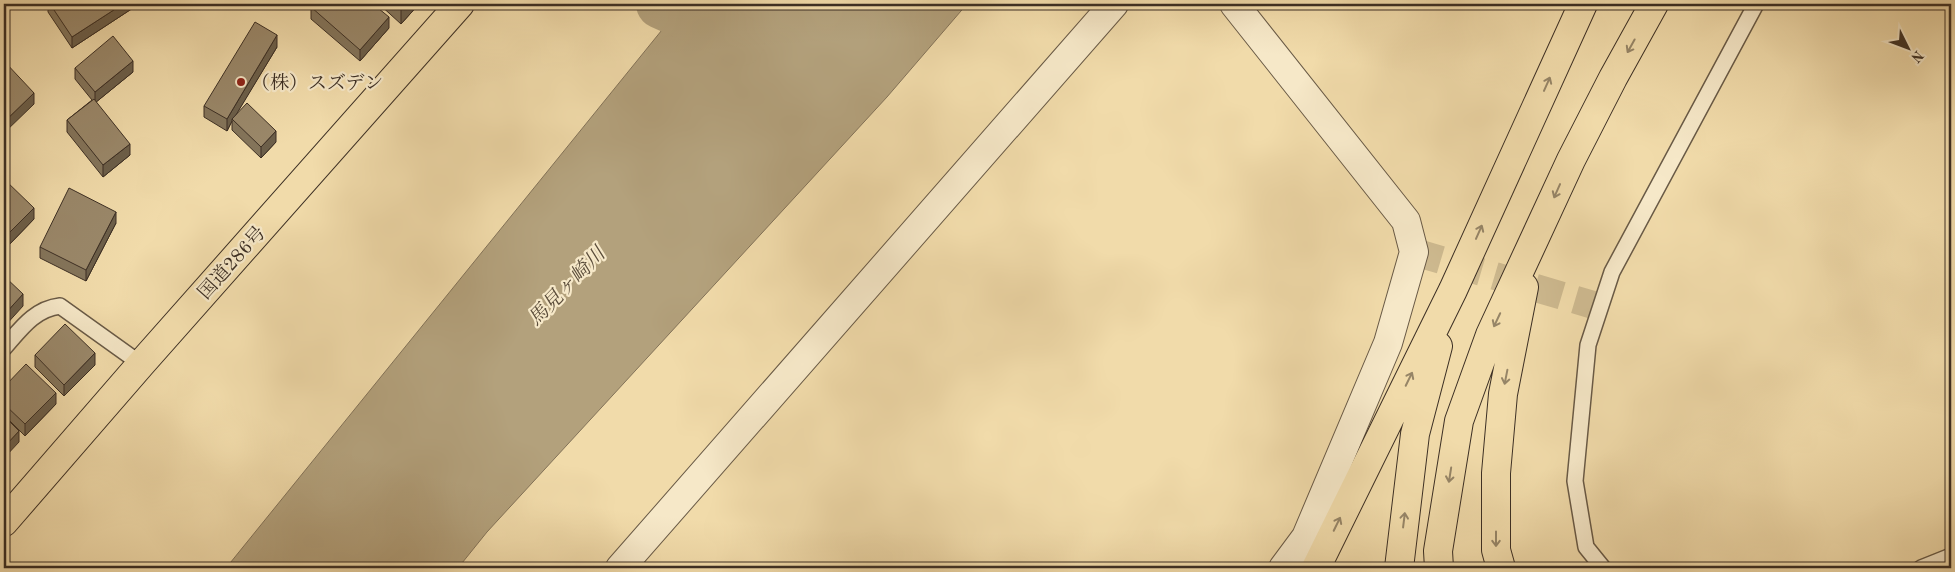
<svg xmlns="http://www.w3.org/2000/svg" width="1955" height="572" font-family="'Old Standard TT','Noto Serif JP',serif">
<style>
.water{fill:#b3a17c;stroke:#837359}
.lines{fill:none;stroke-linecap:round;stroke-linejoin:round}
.river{stroke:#b3a17c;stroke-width:50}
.street-tunnel{stroke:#cdb98f;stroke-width:28;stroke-dasharray:28 14;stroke-linecap:butt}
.lane-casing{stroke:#695a46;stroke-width:18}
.street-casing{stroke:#695a46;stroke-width:30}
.highway-casing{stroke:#3c2f24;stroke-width:30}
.lane{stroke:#f6e8c8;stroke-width:15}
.street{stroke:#f6e8c8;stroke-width:28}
.highway{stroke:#f1dbaa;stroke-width:28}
.wall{fill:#84755b;stroke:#3c2f24}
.shaded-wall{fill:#6c5f4a;stroke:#3c2f24}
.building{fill:#9a886a;stroke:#3c2f24}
.oneway{stroke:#968567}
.poi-dot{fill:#8f2418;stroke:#f6e8c8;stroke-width:2}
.labels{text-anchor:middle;stroke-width:4.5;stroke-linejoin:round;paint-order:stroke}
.poi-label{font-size:19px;fill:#3c2f24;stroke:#f6e8c8;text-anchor:start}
.street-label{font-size:19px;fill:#3c2f24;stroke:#f6e8c8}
.water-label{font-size:20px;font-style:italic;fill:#5a4c3a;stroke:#f6e8c8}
</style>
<rect width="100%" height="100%" fill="#f1dbaa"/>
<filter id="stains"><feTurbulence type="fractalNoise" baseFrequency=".004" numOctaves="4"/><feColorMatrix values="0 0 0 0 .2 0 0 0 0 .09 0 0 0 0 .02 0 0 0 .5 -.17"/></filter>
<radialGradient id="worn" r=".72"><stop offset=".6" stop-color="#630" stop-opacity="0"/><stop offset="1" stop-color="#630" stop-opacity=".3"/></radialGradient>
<!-- water -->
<path class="water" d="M 683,4 L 967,4 L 887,97 L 487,532 L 458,568 L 226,568 Z"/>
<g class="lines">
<!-- river -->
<path class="river" d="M 661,4 L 731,35 L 740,41"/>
<!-- street-tunnel -->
<path class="street-tunnel" d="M 1414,252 L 1600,307"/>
<!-- lane casing -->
<g class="lane-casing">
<path id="lane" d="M 4,348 C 20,330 34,309 60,306 L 141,364
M 1603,568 L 1586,547 L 1575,481 L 1588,345 L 1612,272 L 1756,4
M 1921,568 L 1951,556"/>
</g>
<!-- street casing -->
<g class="street-casing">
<path id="street" d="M 1234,4 L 1406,221 L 1414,252 L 1388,343 L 1306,537 L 1283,568
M 620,568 L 1114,4"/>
</g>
<!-- highway casing -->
<g class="highway-casing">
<path id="highway" d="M 4,522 L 141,364 L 460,4
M 1316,568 L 1453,290 L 1583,4
M 1399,568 L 1415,434 L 1438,346
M 1439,568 L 1438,551 L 1459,421 L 1490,335 L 1571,160 L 1613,78 L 1654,4
M 1501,568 L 1496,550 L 1496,473 L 1503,394 L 1524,287"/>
</g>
<!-- lane -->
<use href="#lane" class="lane"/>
<!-- street -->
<use href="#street" class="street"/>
<!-- highway -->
<use href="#highway" class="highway"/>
</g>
<!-- wall -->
<path class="wall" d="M 48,4 L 133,4 L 133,8 L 72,48 L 48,12 Z
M 379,4 L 419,4 L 401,24 Z
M 311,7 L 389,28 L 360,61 L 311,19 Z
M 277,47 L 236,114 L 276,142 L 261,158 L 232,130 L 232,121 L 227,131 L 204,117 L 204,106 Z
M 75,68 L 133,72 L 96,102 L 130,155 L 103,177 L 67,132 L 67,120 L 92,100 L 75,79 Z
M 4,179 L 34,219 L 6,248 L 4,245 Z
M 116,223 L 86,281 L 40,258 L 40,247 Z
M 35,355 L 95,365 L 64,396 L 35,367 Z
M 4,387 L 56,404 L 25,436 L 4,415 Z"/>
<!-- shaded-wall -->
<path class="shaded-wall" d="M 123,4 L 133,4 L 133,8 L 72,48 L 72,37 Z
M 405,4 L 419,4 L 401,24 L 401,8 Z
M 389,17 L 389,28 L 360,61 L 360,50 Z
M 277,35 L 277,47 L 233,120 L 232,119 L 232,121 L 227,131 L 227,119 Z
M 133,61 L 133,72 L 95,103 L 95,92 Z
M 34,93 L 34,104 L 4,133 L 4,122 Z
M 276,131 L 276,142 L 261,158 L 261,147 Z
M 130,144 L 130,155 L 103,177 L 103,165 Z
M 34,208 L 34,219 L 6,248 L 6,236 Z
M 116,212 L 116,223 L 86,281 L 86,270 Z
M 23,294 L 23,306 L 4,327 L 4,315 Z
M 95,353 L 95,365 L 64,396 L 64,385 Z
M 56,393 L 56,404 L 25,436 L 25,424 Z
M 19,431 L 19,442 L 4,458 L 4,447 Z"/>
<!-- building -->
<path class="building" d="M 50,4 L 123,4 L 72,37 Z
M 315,4 L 373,4 L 389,17 L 360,50 L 311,7 Z
M 397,4 L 405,4 L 401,8 Z
M 255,22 L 277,35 L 227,119 L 204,106 Z
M 113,36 L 133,61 L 95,92 L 75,68 Z
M 4,61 L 34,93 L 4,122 Z
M 94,99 L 130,144 L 103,165 L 67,120 Z
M 247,103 L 276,131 L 261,147 L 232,119 Z
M 4,179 L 34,208 L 6,236 L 4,234 Z
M 69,188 L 116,212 L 86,270 L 40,247 Z
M 4,276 L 23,294 L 4,315 Z
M 65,324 L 95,353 L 64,385 L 35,355 Z
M 26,364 L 56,393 L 25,424 L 4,404 L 4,387 Z
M 4,416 L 19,431 L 4,447 Z"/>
<!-- one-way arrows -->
<defs><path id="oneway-shaft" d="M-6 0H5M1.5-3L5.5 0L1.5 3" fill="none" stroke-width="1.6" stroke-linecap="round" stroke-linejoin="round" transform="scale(1.25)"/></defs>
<g class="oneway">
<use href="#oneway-shaft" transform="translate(1631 46) rotate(119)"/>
<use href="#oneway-shaft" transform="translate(1547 84) rotate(-66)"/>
<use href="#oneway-shaft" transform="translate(1557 191) rotate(114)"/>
<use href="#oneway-shaft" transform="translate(1479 232) rotate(-66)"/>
<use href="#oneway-shaft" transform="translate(1497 320) rotate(115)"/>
<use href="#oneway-shaft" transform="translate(1506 377) rotate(101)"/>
<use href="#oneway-shaft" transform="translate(1409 379) rotate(-64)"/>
<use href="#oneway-shaft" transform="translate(1450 475) rotate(99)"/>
<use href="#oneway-shaft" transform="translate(1404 520) rotate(-83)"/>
<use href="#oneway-shaft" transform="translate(1337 524) rotate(-64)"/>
<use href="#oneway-shaft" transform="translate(1496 539) rotate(90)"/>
</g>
<!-- markers -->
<circle class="poi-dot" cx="241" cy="82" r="5"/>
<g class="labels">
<!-- poi labels -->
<g class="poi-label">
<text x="251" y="89">（株）スズデン</text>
</g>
<!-- street labels -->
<g class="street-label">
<text transform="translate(231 262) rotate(-48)" y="7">国道286号</text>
</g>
<!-- water labels -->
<g class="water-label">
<text transform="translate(566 286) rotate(-46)" y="7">馬見ヶ崎川</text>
</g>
</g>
<!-- margin -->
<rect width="1955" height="572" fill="none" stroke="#f1dbaa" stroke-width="20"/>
<rect x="5" y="5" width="1945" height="562" fill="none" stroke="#3c2f24" stroke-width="2.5"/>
<rect x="10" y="10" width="1935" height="552" fill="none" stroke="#3c2f24"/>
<!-- north arrow -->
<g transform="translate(1908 48) rotate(132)" stroke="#f6e8c8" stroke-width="4" paint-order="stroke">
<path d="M0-4L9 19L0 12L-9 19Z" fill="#3c2f24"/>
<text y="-8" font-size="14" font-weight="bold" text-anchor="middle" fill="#3c2f24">N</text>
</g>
<rect width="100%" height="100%" filter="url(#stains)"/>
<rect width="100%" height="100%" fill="url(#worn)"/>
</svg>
